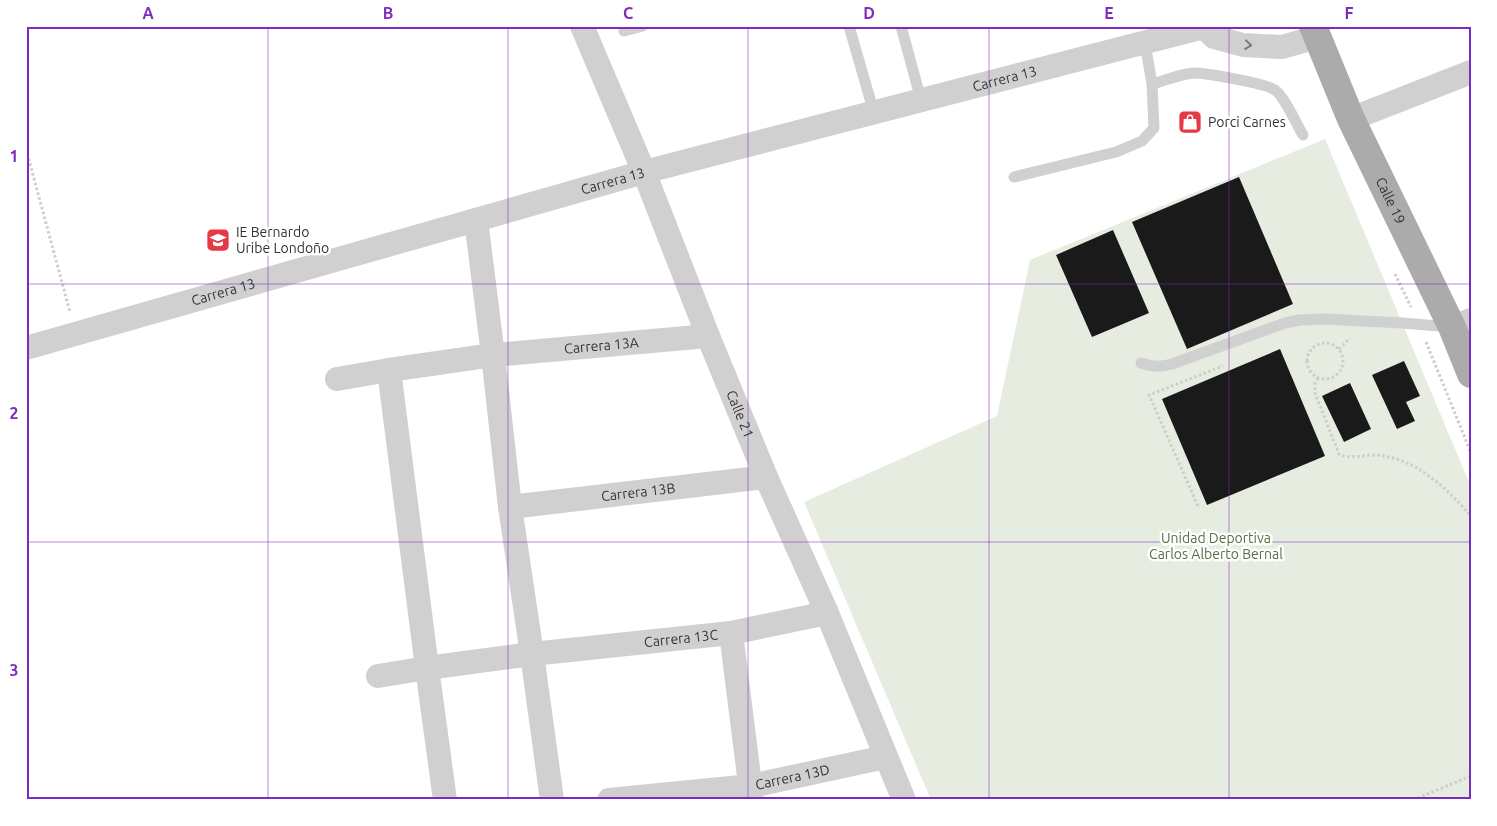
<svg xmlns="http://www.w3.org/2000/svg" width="1497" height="826" font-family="Ubuntu,sans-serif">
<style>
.green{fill:#e6ecdf}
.building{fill:#1a1a1a}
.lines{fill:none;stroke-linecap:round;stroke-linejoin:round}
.path{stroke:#cdcdcd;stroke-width:3;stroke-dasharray:2.5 2.5;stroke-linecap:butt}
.service{stroke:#d0d0d0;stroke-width:11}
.minor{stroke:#d0d0d0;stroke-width:24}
.primary{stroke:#ababab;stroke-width:28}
.oneway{stroke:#7a7a7a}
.grid{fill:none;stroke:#7b2cbf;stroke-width:1;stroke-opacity:0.55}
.labels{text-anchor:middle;stroke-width:5;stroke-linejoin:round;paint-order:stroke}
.street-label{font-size:14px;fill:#333;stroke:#fff}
.poi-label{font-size:14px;fill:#333;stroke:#fff;text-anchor:start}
.park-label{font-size:14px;fill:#56703f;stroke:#fff}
.neatline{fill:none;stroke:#7b2cbf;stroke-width:2}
.grid-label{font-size:16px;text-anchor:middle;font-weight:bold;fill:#7b2cbf}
</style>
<rect width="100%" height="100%" fill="#fff"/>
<!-- green -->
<path class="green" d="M 1325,139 L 1471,487 L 1471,800 L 931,800 L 804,502 L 997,416 L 1030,260 Z"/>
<!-- building -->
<path class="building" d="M 1239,177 L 1293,304 L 1187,349 L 1132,222 Z
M 1113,230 L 1149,313 L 1092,337 L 1056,255 Z
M 1280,349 L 1325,456 L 1207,505 L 1162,399 Z
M 1404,361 L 1420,396 L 1406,402 L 1415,421 L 1397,429 L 1372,375 Z
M 1350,383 L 1371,429 L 1344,442 L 1322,396 Z"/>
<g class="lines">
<!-- path -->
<path class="path" d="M 26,149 L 70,312
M 1395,274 L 1411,307
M 1426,342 L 1471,453
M1307 361a18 18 0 1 1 36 0a18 18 0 1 1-36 0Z
M 1339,349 L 1350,338
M 1318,378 L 1315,383 L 1315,393 L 1339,454 C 1348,460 1367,454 1378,455 C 1417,459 1446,488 1471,516
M 1198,506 L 1149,395 L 1223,366
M 1413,800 L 1471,776"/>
<!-- service -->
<path class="service" d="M 849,26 L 874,113
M 901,26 L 921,100
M 624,31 L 643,26
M 1152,84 C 1164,81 1180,74 1193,73 C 1205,73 1265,83 1275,90 C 1284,96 1297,125 1303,135
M 1014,177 L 1116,152 L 1142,141 L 1154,128 L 1152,84 L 1145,43
M 1141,363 C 1153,367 1161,367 1172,364 L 1285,323 L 1299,320 L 1325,319 L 1402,323 L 1451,327"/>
<!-- minor -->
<g class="minor">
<path id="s1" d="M 582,26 L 644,172 L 708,336 L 766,477 L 827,613 L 904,800"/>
<path d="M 1203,26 L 1214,37 L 1243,45 L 1282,47 L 1317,37"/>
<path d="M 1351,119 L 1471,72"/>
<path d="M 476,220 L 493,355 L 510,507 L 532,654 L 552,800"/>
<path d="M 1452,327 L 1471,320"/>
<path id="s2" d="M 26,348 L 644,172 L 1208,26"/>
<path d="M 337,379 L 389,370"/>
<path id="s3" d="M 510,507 L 766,477"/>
<path d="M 731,633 L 752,800"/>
<path id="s4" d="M 378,676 L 427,668 L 389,370 L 493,355 L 708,336"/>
<path id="s5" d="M 445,800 L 427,668 L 532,654 L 731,633 L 827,613"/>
<path id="s6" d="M 609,800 L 751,786 L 885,757"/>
</g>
<!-- primary -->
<path class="primary" id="s7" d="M 1313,26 L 1351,119 L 1452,327 L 1471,374"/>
</g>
<!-- one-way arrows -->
<defs><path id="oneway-chevron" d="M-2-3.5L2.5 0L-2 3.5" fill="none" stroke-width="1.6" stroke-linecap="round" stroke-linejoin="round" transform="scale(1.25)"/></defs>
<use class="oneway" href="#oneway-chevron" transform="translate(1248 45) rotate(6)"/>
<!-- grid -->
<path class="grid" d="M 268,26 L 268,800M 508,26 L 508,800M 748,26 L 748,800M 989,26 L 989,800M 1229,26 L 1229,800M 26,284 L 1471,284M 26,542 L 1471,542"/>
<!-- icons -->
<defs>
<g id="shop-square" transform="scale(1.25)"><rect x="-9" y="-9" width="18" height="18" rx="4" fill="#e63946" stroke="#fff"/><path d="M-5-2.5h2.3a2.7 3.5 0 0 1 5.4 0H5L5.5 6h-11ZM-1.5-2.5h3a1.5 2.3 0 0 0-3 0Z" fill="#fff"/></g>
<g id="school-square" transform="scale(1.25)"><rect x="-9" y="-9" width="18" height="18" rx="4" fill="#e63946" stroke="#fff"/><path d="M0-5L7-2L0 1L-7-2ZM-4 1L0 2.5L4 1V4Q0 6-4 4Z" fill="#fff"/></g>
</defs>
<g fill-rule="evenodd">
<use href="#shop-square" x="1190" y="122"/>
<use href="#school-square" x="218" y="240"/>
</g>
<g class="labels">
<!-- street labels -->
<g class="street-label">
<text dy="5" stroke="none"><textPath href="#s2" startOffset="1015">Carrera 13</textPath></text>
<text dy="5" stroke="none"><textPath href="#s2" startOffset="610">Carrera 13</textPath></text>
<text dy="5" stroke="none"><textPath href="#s7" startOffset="191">Calle 19</textPath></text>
<text dy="5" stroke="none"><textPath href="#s2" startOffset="205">Carrera 13</textPath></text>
<text dy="5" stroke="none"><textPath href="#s4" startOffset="564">Carrera 13A</textPath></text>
<text dy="5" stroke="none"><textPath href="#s1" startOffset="419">Calle 21</textPath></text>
<text dy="5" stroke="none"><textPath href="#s3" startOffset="129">Carrera 13B</textPath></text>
<text dy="5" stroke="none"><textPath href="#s5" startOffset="389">Carrera 13C</textPath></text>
<text dy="5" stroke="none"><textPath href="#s6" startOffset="185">Carrera 13D</textPath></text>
</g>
<!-- poi labels -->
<g class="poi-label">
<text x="1208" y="127">Porci Carnes</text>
<text x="236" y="237">IE Bernardo<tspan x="236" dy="16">Uribe Londoño</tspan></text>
</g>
<!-- park labels -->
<g class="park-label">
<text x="1216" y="543">Unidad Deportiva<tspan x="1216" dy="16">Carlos Alberto Bernal</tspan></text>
</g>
</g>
<!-- border -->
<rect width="1497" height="826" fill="none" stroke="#ffffff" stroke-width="55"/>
<rect x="28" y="28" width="1442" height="770" class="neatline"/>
<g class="grid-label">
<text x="148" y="19">A</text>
<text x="388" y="19">B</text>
<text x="628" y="19">C</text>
<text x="869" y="19">D</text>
<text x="1109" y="19">E</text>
<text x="1349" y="19">F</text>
<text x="14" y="162">1</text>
<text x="14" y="419">2</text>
<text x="14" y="676">3</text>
</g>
</svg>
